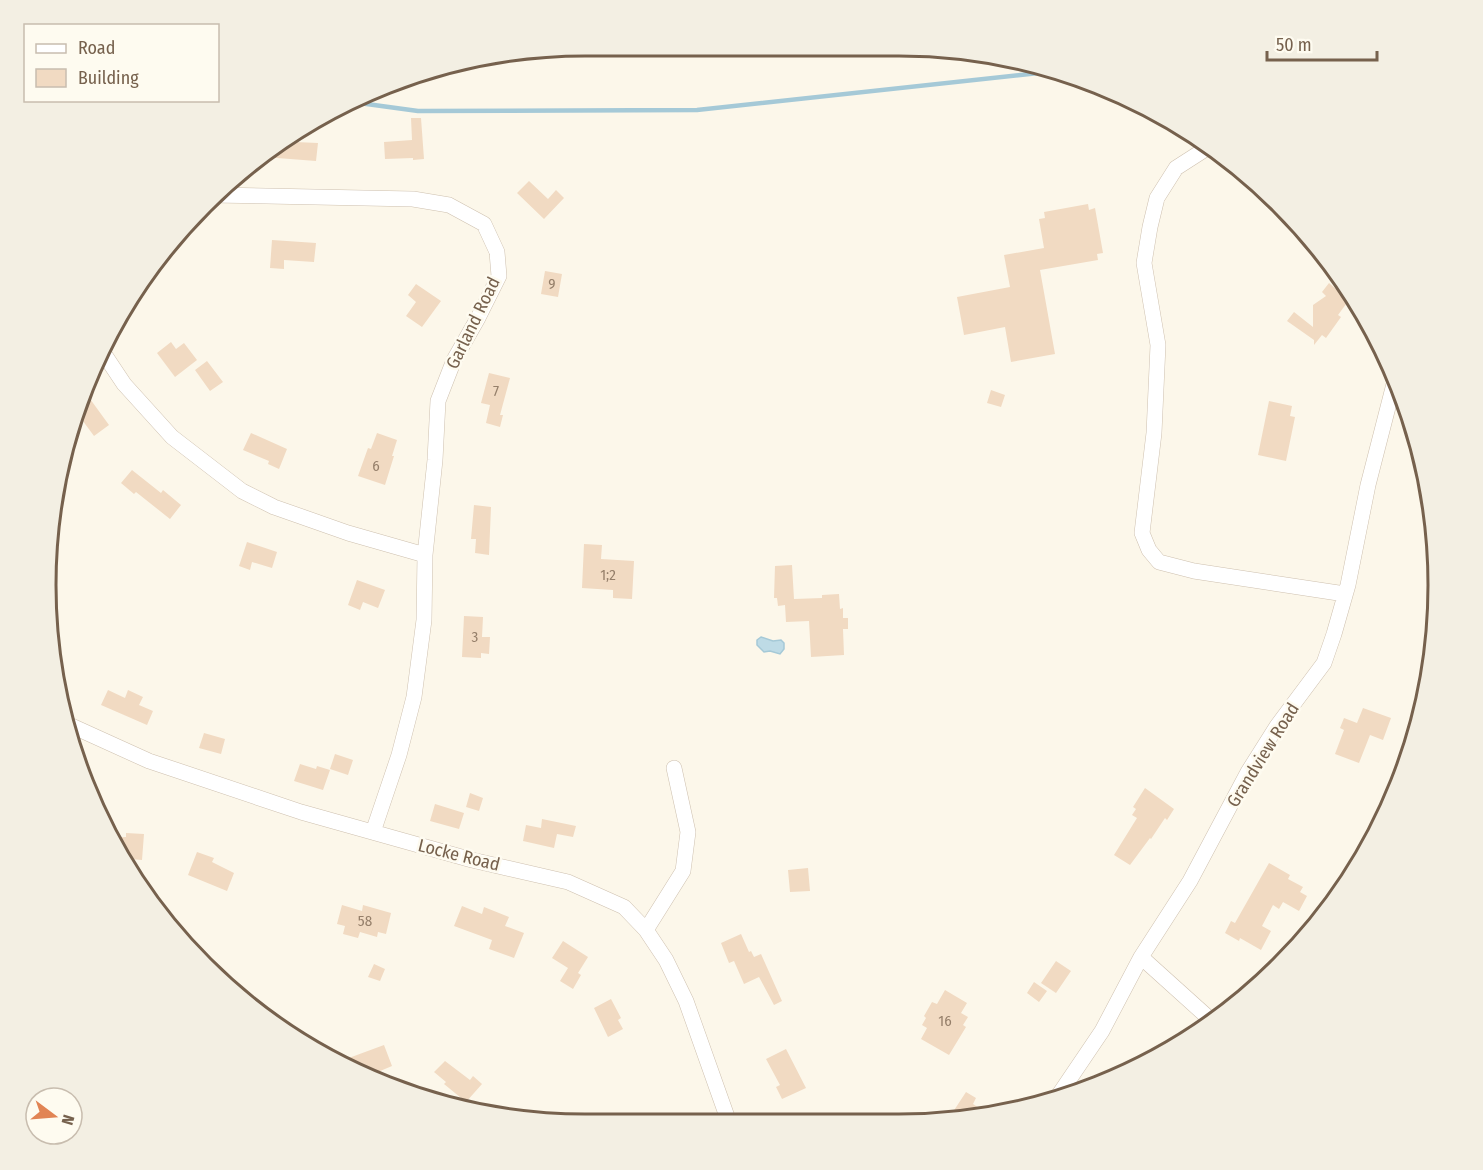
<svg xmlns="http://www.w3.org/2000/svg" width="1483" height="1170" font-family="'Fira Sans Condensed',sans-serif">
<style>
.water{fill:#bedbe6;stroke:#a5c9d7;stroke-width:1.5}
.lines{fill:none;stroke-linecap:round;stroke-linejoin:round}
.stream{stroke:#a5c9d7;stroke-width:4.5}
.building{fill:#f1dac2}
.street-casing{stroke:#cec0af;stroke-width:16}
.street{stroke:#fff;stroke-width:15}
.labels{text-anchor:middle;stroke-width:5;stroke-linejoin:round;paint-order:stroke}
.number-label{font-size:15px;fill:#957f6a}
.street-label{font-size:18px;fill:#76614d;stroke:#fefbf0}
.rim{fill:none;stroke:#76614d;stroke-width:3}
</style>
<rect width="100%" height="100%" fill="#fcf7ea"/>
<!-- water -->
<path class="water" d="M 761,637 L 773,641 L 781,640 L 784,643 L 784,649 L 780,654 L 770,651 L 764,652 L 757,645 L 757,640 Z"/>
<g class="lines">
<!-- stream -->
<path class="stream" d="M 352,102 L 418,111 L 697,110 L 1057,71"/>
</g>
<!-- building -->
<path class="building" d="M 411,118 L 421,118 L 424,159 L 413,160 L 413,158 L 385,159 L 384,142 L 412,140 Z
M 296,132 L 295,142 L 318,143 L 316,161 L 264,157 Z
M 529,181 L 548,199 L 556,190 L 564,198 L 544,219 L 517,193 Z
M 1088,204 L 1089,210 L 1095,208 L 1103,253 L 1097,254 L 1098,260 L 1040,270 L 1055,354 L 1011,362 L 1005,327 L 964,335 L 957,297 L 1010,287 L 1004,255 L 1044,248 L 1039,219 L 1045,218 L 1044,212 Z
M 272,240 L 316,243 L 314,262 L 284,260 L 284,269 L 270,268 Z
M 545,271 L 562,274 L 558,297 L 541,294 Z
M 1342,282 L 1352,296 L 1338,315 L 1341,317 L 1326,338 L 1322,335 L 1314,345 L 1314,340 L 1287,321 L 1294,312 L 1313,327 L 1313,305 L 1326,296 L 1322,292 L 1329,283 L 1336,289 Z
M 416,284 L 441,301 L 422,327 L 406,316 L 416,302 L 408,295 Z
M 171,342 L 176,349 L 184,343 L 197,360 L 175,377 L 157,353 Z
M 207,361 L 223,382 L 210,391 L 195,370 Z
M 489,373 L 510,378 L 500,415 L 503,415 L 500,427 L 486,423 L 490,405 L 481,403 Z
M 991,390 L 1005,395 L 1001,407 L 987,403 Z
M 85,392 L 109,425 L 94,436 L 77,413 Z
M 1269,401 L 1292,406 L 1290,416 L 1295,417 L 1286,461 L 1258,455 Z
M 251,433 L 287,449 L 279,469 L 268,464 L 269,461 L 243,450 Z
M 377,433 L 397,440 L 392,456 L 394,456 L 385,485 L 358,476 L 368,448 L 371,449 Z
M 132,470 L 161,493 L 163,490 L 181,505 L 170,519 L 136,492 L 134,494 L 121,483 Z
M 474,505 L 491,507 L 489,555 L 475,553 L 476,539 L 471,539 Z
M 247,542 L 277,552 L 272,568 L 252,562 L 250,570 L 239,566 Z
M 584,544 L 602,545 L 601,559 L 634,561 L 632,599 L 613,598 L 613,590 L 582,588 Z
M 792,565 L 794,599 L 822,598 L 822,595 L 839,594 L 840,609 L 843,608 L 843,618 L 848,618 L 848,629 L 843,629 L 844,655 L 811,657 L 809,621 L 786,622 L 785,605 L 778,606 L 777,598 L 774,598 L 775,566 Z
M 357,580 L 385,590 L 378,608 L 363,602 L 360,610 L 348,605 Z
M 464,616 L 483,617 L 482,637 L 490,637 L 489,654 L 481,653 L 481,658 L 462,657 Z
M 108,690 L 125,698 L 128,690 L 143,697 L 139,705 L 153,711 L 147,725 L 101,705 Z
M 1363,708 L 1391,718 L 1383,740 L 1370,735 L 1359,763 L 1335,754 L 1344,730 L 1340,728 L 1344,718 L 1357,723 Z
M 204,733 L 225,739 L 221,754 L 199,748 Z
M 335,754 L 353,760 L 348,775 L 330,769 Z
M 300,764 L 316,769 L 317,766 L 330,770 L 323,790 L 294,781 Z
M 1145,788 L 1174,809 L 1167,820 L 1165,818 L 1151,839 L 1150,838 L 1130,865 L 1114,855 L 1137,818 L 1132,815 L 1136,809 L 1133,807 Z
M 470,793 L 483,798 L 479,811 L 466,807 Z
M 435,804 L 464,813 L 459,829 L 430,821 Z
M 542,819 L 576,826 L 573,837 L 557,834 L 554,848 L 523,841 L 526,825 L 541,828 Z
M 126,833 L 144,834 L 142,860 L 120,858 L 118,855 L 110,838 L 126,837 Z
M 197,852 L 214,858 L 212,862 L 234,873 L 227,891 L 188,875 Z
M 1269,863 L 1290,875 L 1288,879 L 1303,887 L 1300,892 L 1307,896 L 1299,911 L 1283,902 L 1279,909 L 1273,905 L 1262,926 L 1271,931 L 1261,950 L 1240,938 L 1239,941 L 1225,933 L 1231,921 L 1235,923 Z
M 808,868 L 810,891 L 790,892 L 788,870 Z
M 342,905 L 362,911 L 363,905 L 391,913 L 386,934 L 378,932 L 377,937 L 360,932 L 358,938 L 343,934 L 345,926 L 337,924 Z
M 462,906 L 482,914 L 484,907 L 509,917 L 505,926 L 524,933 L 514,958 L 489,949 L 492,940 L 454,926 Z
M 741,934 L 749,952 L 751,951 L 754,957 L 761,954 L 782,1001 L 774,1005 L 759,977 L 744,984 L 734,961 L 729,963 L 721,943 Z
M 563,941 L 588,957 L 578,973 L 581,975 L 573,989 L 560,981 L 568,968 L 552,958 Z
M 1056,961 L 1071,971 L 1056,993 L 1041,983 Z
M 374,964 L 385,969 L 380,981 L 368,977 Z
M 1034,982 L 1047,991 L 1039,1002 L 1027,993 Z
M 945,990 L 967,1003 L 961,1013 L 968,1017 L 963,1025 L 966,1027 L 949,1055 L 921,1039 L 927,1028 L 922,1025 L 926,1018 L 924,1016 L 932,1002 L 937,1004 Z
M 611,999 L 621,1018 L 618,1020 L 623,1029 L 608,1037 L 594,1008 Z
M 384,1045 L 392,1066 L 366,1077 L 338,1062 Z
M 786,1049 L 806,1088 L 782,1099 L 776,1087 L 780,1085 L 766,1059 Z
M 445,1061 L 470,1080 L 473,1076 L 482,1084 L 466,1102 L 444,1084 L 446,1082 L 434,1072 Z
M 966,1092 L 976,1098 L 973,1104 L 979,1108 L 975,1116 L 947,1121 Z"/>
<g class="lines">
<!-- street casing -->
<g class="street-casing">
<path id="street" d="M 1211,148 L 1204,150 L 1176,168 L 1157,198 L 1150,227 L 1144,263 L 1158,345 L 1154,433 L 1142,533 L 1149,550 L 1159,562 L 1194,571 L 1345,594
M 213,195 L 413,199 L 449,205 L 484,224 L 497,252 L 499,276 L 478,318 L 454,360 L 438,401 L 435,460 L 425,555 L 424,620 L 414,697 L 399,755 L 373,832
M 102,351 L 124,384 L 172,437 L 242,491 L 274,507 L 348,533 L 425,555
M 63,722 L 149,761 L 301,812 L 472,860 L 568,882 L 624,907 L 646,930 L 666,960 L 686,1001 L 730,1125
M 646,930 L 683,871 L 688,832 L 674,768
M 1141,957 L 1212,1021
M 1056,1099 L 1102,1031 L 1141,957 L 1190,881 L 1248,772 L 1277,726 L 1324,663 L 1334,634 L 1348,585 L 1368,485 L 1395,380"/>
</g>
<!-- street -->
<use href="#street" class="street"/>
</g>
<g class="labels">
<!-- number labels -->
<g class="number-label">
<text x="552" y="289">9</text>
<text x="496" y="396">7</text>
<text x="376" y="471">6</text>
<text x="608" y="580">1;2</text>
<text x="475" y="642">3</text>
<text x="365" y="926">58</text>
<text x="945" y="1026">16</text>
</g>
<!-- street labels -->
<g class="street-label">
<text transform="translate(473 323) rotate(-64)" y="6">Garland Road</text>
<text transform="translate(1263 755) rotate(-58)" y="6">Grandview Road</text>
<text transform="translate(459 855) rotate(14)" y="6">Locke Road</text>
</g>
</g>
<!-- crop -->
<path d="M0 0H1483V1170H0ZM585 56H899A529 529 0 0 1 1428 585V585A529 529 0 0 1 899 1114H585A529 529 0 0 1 56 585V585A529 529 0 0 1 585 56Z" fill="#f3efe3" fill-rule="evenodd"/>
<path class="rim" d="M585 56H899A529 529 0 0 1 1428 585V585A529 529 0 0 1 899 1114H585A529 529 0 0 1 56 585V585A529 529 0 0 1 585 56Z"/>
<!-- legend -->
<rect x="24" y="24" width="195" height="78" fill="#fefbf0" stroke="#c8bdaf" stroke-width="1.5"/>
<rect x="36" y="44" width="30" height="9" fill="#ffffff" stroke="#c8bdaf" stroke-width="1.5"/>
<text x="78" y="54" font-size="18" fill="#76614d">Road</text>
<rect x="36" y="69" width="30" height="18" fill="#f1dac2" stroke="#c8bdaf" stroke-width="1.5"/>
<text x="78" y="84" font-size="18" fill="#76614d">Building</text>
<!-- north arrow -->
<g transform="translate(54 1116) rotate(106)"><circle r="28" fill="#fefbf0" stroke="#c8bdaf" stroke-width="1.5"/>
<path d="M0-4.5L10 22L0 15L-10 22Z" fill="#e18454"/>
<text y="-9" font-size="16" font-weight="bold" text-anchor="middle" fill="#76614d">N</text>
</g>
<!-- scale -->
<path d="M1267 51v9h110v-9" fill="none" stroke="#76614d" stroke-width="3"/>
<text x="1276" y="51" font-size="18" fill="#76614d" stroke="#fefbf0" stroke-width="4.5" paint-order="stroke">50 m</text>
</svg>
